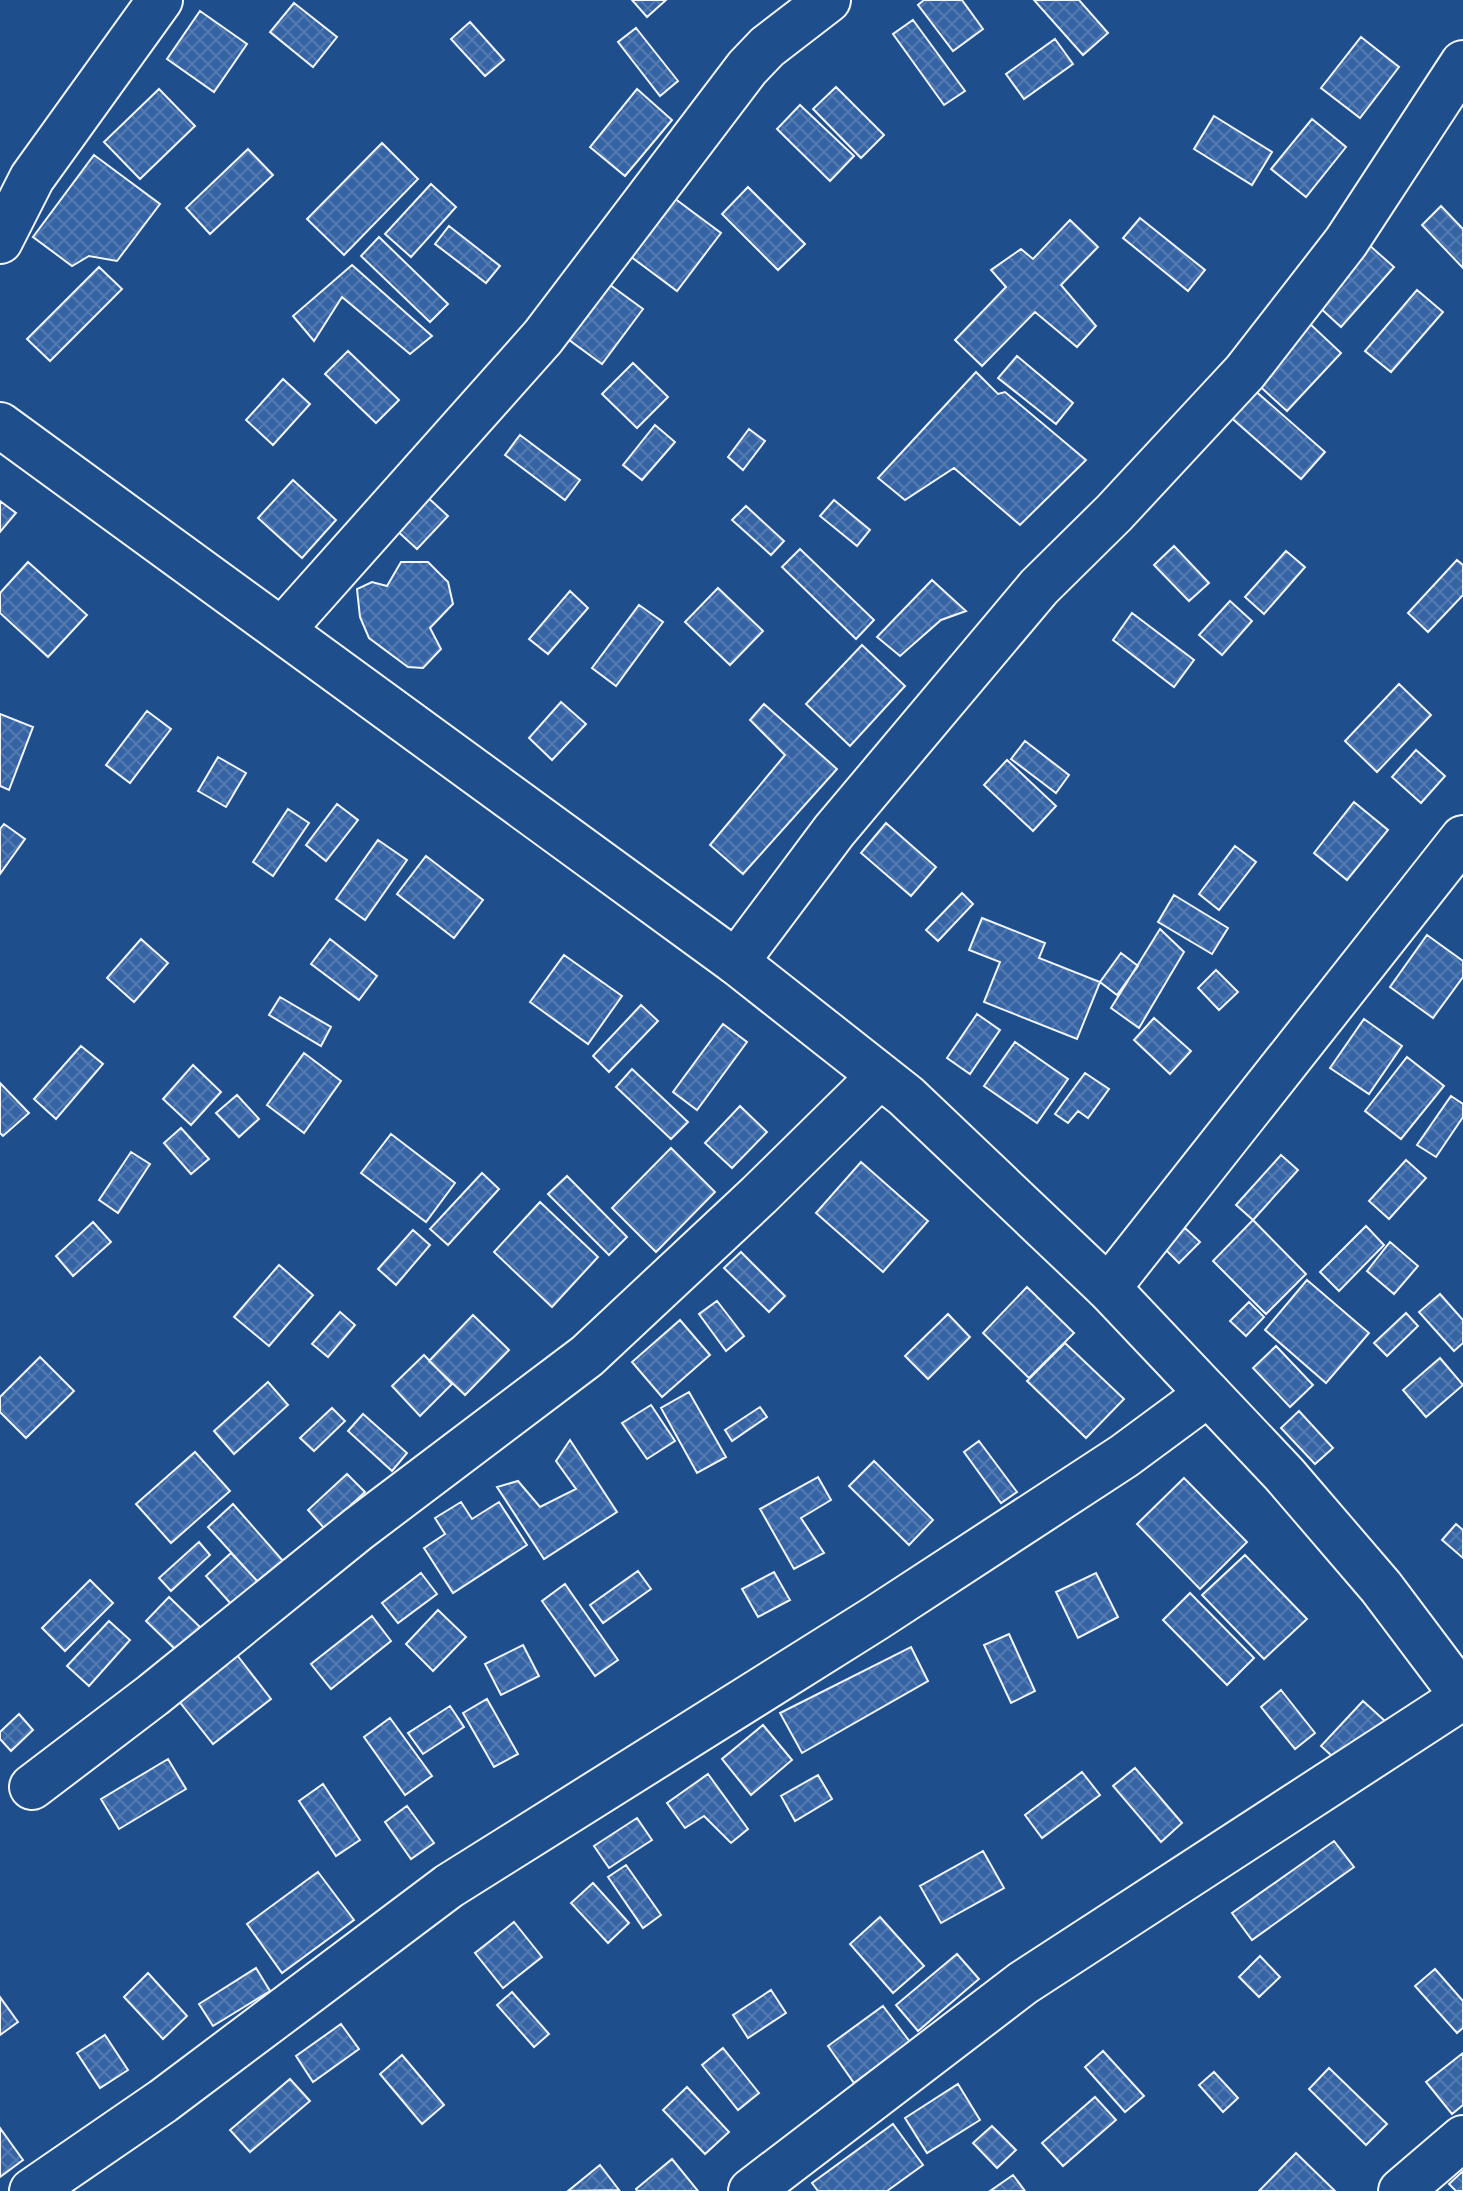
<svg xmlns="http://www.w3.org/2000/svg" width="1463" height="2191" font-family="'Work Sans',sans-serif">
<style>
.building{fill:url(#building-cross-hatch);stroke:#f2f6ff;stroke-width:2}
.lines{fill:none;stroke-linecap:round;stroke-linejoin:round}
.minor-casing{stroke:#f2f6ff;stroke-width:48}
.major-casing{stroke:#f2f6ff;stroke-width:48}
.minor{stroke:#1f4e8c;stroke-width:44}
.major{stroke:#1f4e8c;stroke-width:44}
</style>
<defs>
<pattern id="building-cross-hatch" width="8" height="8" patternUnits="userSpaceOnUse" patternTransform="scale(2)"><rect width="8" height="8" fill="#3563a3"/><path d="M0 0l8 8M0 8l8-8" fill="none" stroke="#537ab1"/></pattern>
</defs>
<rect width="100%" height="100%" fill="#1f4e8c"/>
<!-- building -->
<path class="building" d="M 632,0 L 666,0 L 647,17 Z
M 924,0 L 962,0 L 983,29 L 953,51 L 918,5 Z
M 1034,0 L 1079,0 L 1108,33 L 1083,55 Z
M 294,3 L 337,37 L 313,67 L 270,32 Z
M 200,11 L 247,44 L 214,92 L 167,59 Z
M 913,20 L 965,91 L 944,105 L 893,34 Z
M 470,22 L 504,60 L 485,76 L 451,39 Z
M 636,28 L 678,81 L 660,96 L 618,42 Z
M 1361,37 L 1399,67 L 1360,118 L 1321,88 Z
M 1055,39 L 1073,64 L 1024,99 L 1006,74 Z
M 836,87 L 884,135 L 861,158 L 813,109 Z
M 159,89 L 195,126 L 140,179 L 104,142 Z
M 637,89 L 672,120 L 625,176 L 590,147 Z
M 800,105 L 854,156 L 830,181 L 777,129 Z
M 1214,116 L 1272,152 L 1252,185 L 1194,149 Z
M 1312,119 L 1346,147 L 1306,197 L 1271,169 Z
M 382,143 L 418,179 L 344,255 L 307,219 Z
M 248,149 L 273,175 L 210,234 L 186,208 Z
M 94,155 L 160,204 L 117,261 L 89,256 L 72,266 L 33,237 Z
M 431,184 L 456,207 L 411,257 L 385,234 Z
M 748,187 L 805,244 L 778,270 L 722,214 Z
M 674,198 L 721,233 L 677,291 L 630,256 Z
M 1441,206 L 1463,229 L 1463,268 L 1422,225 Z
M 1140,218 L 1205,270 L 1188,291 L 1123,238 Z
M 1070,220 L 1098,247 L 1061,285 L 1096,326 L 1077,347 L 1035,312 L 982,366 L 955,340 L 1006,287 L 991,270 L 1021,249 L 1033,259 Z
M 449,226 L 500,266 L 486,283 L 435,244 Z
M 379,237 L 448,304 L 430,322 L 361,256 Z
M 1369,245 L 1394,267 L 1341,327 L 1317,305 Z
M 352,265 L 432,336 L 410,354 L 342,297 L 314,341 L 293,316 Z
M 99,267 L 122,289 L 50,361 L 27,339 Z
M 606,282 L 643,309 L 602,364 L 565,337 Z
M 1417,290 L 1443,312 L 1391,372 L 1365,351 Z
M 1309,323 L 1341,353 L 1287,411 L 1254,381 Z
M 348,351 L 399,400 L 376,423 L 325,374 Z
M 1017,356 L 1073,403 L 1056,424 L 998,378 Z
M 633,363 L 668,397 L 637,428 L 602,394 Z
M 976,372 L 998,394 L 1005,392 L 1086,460 L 1020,525 L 954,468 L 905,500 L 878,478 Z
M 283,379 L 310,404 L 273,445 L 246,420 Z
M 1252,388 L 1325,452 L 1301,479 L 1228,415 Z
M 655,425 L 675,442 L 642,480 L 623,465 Z
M 749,429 L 765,441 L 743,470 L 728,457 Z
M 520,435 L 580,480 L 565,500 L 505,455 Z
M 293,480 L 336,520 L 302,558 L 258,518 Z
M 424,494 L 448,516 L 417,549 L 394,528 Z
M 834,500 L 870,530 L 857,546 L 820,516 Z
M 0,501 L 16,513 L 0,532 Z
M 746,506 L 784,541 L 771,555 L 732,520 Z
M 1174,546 L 1209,583 L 1189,601 L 1154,565 Z
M 800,549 L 874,620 L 856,639 L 782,567 Z
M 1286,551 L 1305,567 L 1264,614 L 1245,597 Z
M 1457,560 L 1463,565 L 1463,595 L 1428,632 L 1408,613 Z
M 28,562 L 87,615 L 48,657 L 0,613 L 0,593 Z
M 401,562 L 428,562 L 448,582 L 453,604 L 430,628 L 441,649 L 423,668 L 408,667 L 369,638 L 360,617 L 357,589 L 372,582 L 387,586 Z
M 932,580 L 966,611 L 941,620 L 900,656 L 877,637 Z
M 718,588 L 763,631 L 730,665 L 685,622 Z
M 570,591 L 588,608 L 548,654 L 529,639 Z
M 1230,601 L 1252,621 L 1222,655 L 1199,635 Z
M 639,605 L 663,622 L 616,686 L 592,668 Z
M 1132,613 L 1194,660 L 1174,687 L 1113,640 Z
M 862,645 L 905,686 L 850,746 L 806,704 Z
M 1399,684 L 1431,715 L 1377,772 L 1345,741 Z
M 561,702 L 586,724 L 552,760 L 529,738 Z
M 764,704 L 837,769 L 743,874 L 710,845 L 785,755 L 750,720 Z
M 147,711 L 171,729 L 130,783 L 106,765 Z
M 0,714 L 33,727 L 9,790 L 0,786 Z
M 1025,741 L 1069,775 L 1056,793 L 1011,759 Z
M 1416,750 L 1445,776 L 1421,803 L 1392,777 Z
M 218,757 L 246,773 L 226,807 L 198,791 Z
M 1007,760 L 1056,806 L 1033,831 L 984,785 Z
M 1354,802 L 1388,830 L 1347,880 L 1314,853 Z
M 337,804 L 358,820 L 326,861 L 306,845 Z
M 288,809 L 309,823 L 273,876 L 253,862 Z
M 886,823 L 936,867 L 911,896 L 861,853 Z
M 4,824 L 25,839 L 0,874 L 0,829 Z
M 378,840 L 407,860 L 365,920 L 336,899 Z
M 1235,846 L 1256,862 L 1219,910 L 1199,894 Z
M 426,856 L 483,900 L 454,938 L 397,894 Z
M 962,893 L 973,904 L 938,941 L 926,930 Z
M 1174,895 L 1228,928 L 1212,954 L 1158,922 Z
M 982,918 L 1045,943 L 1039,958 L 1100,982 L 1077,1039 L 984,1002 L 1000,962 L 969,950 Z
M 1160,929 L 1184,952 L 1139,1028 L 1111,1008 Z
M 1427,935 L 1463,961 L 1463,977 L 1433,1018 L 1390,987 Z
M 141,939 L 168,963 L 134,1002 L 107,978 Z
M 330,939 L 377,976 L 359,1000 L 311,964 Z
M 1121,953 L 1138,966 L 1117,995 L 1100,982 Z
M 564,955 L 622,996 L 588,1044 L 530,1002 Z
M 1216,970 L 1238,992 L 1219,1010 L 1198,988 Z
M 280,997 L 331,1027 L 321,1046 L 269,1015 Z
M 641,1005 L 658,1021 L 609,1072 L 593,1056 Z
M 977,1014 L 1000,1030 L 970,1074 L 947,1058 Z
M 1154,1018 L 1191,1051 L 1170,1074 L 1134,1040 Z
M 1364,1019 L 1402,1046 L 1369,1094 L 1330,1068 Z
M 723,1024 L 747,1042 L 697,1110 L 673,1092 Z
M 1015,1042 L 1068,1079 L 1037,1123 L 984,1086 Z
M 81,1046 L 103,1064 L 56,1119 L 34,1099 Z
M 304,1053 L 341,1081 L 304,1133 L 267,1105 Z
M 1407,1057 L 1444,1086 L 1401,1139 L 1365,1111 Z
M 193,1065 L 221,1092 L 191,1125 L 163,1099 Z
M 632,1069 L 688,1122 L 671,1139 L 616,1087 Z
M 1085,1073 L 1109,1089 L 1088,1118 L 1078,1111 L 1068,1123 L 1055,1114 Z
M 0,1083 L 29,1113 L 3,1136 L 0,1133 Z
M 237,1095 L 259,1119 L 239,1137 L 216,1113 Z
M 1451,1096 L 1463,1104 L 1463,1117 L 1436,1157 L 1417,1145 Z
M 740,1106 L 767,1132 L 732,1168 L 705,1143 Z
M 181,1128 L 209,1159 L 191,1174 L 164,1143 Z
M 391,1134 L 455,1183 L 426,1222 L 361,1173 Z
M 671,1148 L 715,1192 L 656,1252 L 612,1208 Z
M 131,1152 L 150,1164 L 118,1213 L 99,1200 Z
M 1281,1155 L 1298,1170 L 1253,1220 L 1236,1205 Z
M 1406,1160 L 1426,1178 L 1389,1219 L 1369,1201 Z
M 861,1162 L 928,1221 L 883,1272 L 816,1213 Z
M 482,1173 L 499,1189 L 448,1245 L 430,1229 Z
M 567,1176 L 627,1237 L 609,1255 L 548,1194 Z
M 540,1202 L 598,1257 L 552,1307 L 494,1252 Z
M 1253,1220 L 1306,1274 L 1266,1314 L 1213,1261 Z
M 93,1222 L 111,1242 L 73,1276 L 56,1256 Z
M 1366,1226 L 1384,1245 L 1339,1291 L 1320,1272 Z
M 1185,1228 L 1200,1242 L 1179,1263 L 1165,1249 Z
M 413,1230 L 430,1245 L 396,1285 L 378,1269 Z
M 1390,1242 L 1418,1266 L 1394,1294 L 1367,1271 Z
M 741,1252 L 785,1296 L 769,1312 L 724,1268 Z
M 279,1265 L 313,1295 L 269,1346 L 234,1317 Z
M 1307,1280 L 1369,1333 L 1326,1383 L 1265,1330 Z
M 1027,1287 L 1074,1333 L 1029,1378 L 983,1333 Z
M 1440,1294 L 1463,1320 L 1463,1343 L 1454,1351 L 1419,1312 Z
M 717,1301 L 744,1336 L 726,1351 L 699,1314 Z
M 1249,1302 L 1264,1317 L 1246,1336 L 1230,1321 Z
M 340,1312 L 355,1325 L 328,1357 L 312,1344 Z
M 1406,1313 L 1418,1326 L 1387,1356 L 1374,1343 Z
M 948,1314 L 970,1337 L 928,1379 L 905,1356 Z
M 473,1315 L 509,1350 L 465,1395 L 429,1361 Z
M 680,1320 L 710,1355 L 662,1397 L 632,1362 Z
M 1065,1343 L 1124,1399 L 1086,1438 L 1027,1381 Z
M 1276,1346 L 1313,1385 L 1290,1407 L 1253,1368 Z
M 424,1355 L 452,1384 L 420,1416 L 392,1386 Z
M 40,1357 L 74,1391 L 26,1438 L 0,1412 L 0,1397 Z
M 1440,1358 L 1463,1385 L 1426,1417 L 1403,1390 Z
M 268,1382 L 288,1405 L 234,1454 L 214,1431 Z
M 689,1392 L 726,1457 L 697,1473 L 661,1408 Z
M 651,1405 L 675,1441 L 647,1459 L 622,1423 Z
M 760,1407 L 767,1417 L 732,1441 L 725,1430 Z
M 332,1408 L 345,1421 L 314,1451 L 300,1438 Z
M 1299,1411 L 1333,1448 L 1315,1464 L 1281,1428 Z
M 363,1414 L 407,1453 L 392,1471 L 348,1431 Z
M 570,1440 L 617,1512 L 544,1559 L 497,1487 L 518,1481 L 540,1507 L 576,1489 L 556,1461 Z
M 979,1441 L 1017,1492 L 1001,1503 L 964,1452 Z
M 195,1452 L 230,1491 L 171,1543 L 136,1504 Z
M 874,1461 L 933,1520 L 909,1545 L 849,1486 Z
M 347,1474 L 365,1492 L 325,1529 L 308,1510 Z
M 818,1477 L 831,1500 L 801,1518 L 824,1553 L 794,1569 L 760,1509 Z
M 1184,1478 L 1247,1542 L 1200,1589 L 1137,1524 Z
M 461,1502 L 472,1519 L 499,1502 L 527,1545 L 453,1593 L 424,1548 L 445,1534 L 435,1518 Z
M 233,1504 L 283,1561 L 259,1583 L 208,1527 Z
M 1456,1524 L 1463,1530 L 1463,1558 L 1442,1540 Z
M 199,1542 L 210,1555 L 171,1591 L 159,1578 Z
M 231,1553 L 258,1582 L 232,1605 L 206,1576 Z
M 1245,1555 L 1307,1619 L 1264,1659 L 1202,1595 Z
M 638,1571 L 651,1589 L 603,1623 L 590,1605 Z
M 774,1572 L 790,1600 L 758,1617 L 742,1589 Z
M 421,1573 L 437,1594 L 398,1623 L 382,1603 Z
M 1096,1573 L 1118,1617 L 1078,1638 L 1056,1592 Z
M 90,1580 L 113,1603 L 65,1651 L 42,1628 Z
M 565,1584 L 618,1660 L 595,1676 L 542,1601 Z
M 1190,1593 L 1254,1658 L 1227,1685 L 1163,1620 Z
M 169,1597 L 200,1627 L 177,1651 L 146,1621 Z
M 438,1610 L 466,1637 L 433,1671 L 406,1644 Z
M 372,1616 L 391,1641 L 331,1689 L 311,1664 Z
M 109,1621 L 130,1640 L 89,1686 L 67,1666 Z
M 1009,1634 L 1035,1691 L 1011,1703 L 984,1645 Z
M 523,1645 L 539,1676 L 501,1695 L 485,1664 Z
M 911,1647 L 928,1681 L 802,1753 L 780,1713 Z
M 237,1655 L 271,1699 L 213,1744 L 178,1700 Z
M 1281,1690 L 1315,1733 L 1295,1749 L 1261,1707 Z
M 487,1699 L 518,1754 L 494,1767 L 463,1713 Z
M 1363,1701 L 1385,1721 L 1343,1766 L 1321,1746 Z
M 450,1706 L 464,1727 L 423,1754 L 408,1733 Z
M 19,1714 L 33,1730 L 11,1751 L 0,1739 L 0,1732 Z
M 390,1718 L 432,1776 L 405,1795 L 364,1737 Z
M 763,1725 L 792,1760 L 751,1795 L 722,1759 Z
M 168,1759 L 186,1789 L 119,1829 L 101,1799 Z
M 1135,1768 L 1182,1823 L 1161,1842 L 1113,1786 Z
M 1082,1772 L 1100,1795 L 1042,1838 L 1025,1815 Z
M 708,1774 L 748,1829 L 731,1843 L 704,1816 L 685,1828 L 667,1803 Z
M 818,1775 L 832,1799 L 795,1821 L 781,1796 Z
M 323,1784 L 360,1840 L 336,1856 L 299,1801 Z
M 407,1806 L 434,1843 L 411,1859 L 385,1822 Z
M 637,1818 L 652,1840 L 609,1868 L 594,1846 Z
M 1334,1841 L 1354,1867 L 1252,1940 L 1232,1913 Z
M 983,1851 L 1004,1888 L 941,1923 L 920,1886 Z
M 626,1865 L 661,1915 L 643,1928 L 608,1877 Z
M 318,1872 L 354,1920 L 282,1973 L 247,1924 Z
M 593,1883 L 629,1923 L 608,1943 L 571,1903 Z
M 880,1917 L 924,1966 L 893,1993 L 850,1944 Z
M 514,1922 L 542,1957 L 503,1988 L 475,1953 Z
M 957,1954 L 979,1979 L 918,2031 L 896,2005 Z
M 1260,1956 L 1280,1977 L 1259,1997 L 1239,1977 Z
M 256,1968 L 270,1991 L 213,2026 L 199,2004 Z
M 1435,1969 L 1463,2001 L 1463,2028 L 1457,2033 L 1415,1986 Z
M 148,1973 L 187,2016 L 163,2039 L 124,1997 Z
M 771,1990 L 786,2013 L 748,2038 L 733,2015 Z
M 512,1992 L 549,2034 L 534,2047 L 497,2005 Z
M 0,1997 L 18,2022 L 0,2035 Z
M 883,2006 L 910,2042 L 854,2083 L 828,2046 Z
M 341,2024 L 359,2049 L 313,2082 L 296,2056 Z
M 105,2035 L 128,2070 L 100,2088 L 77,2053 Z
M 723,2048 L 759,2093 L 738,2110 L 702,2065 Z
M 1103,2051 L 1144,2096 L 1125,2112 L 1085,2067 Z
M 1463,2053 L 1463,2105 L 1452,2114 L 1426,2082 Z
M 402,2055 L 444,2105 L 422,2124 L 380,2074 Z
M 1329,2068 L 1387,2124 L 1366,2145 L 1309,2089 Z
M 1214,2072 L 1238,2098 L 1223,2112 L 1199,2085 Z
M 290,2079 L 310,2101 L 250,2152 L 230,2130 Z
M 958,2084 L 980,2120 L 927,2153 L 905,2118 Z
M 687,2087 L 729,2132 L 705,2154 L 663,2110 Z
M 1095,2097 L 1116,2120 L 1063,2166 L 1042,2143 Z
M 893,2124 L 923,2165 L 887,2191 L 818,2191 L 812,2183 Z
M 992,2126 L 1016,2150 L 997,2168 L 973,2143 Z
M 0,2128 L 23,2160 L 0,2177 Z
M 1296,2153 L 1335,2191 L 1259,2191 Z
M 672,2159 L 698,2191 L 637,2191 L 636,2189 Z
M 600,2165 L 619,2190 L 568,2191 Z
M 1463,2171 L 1463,2191 L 1456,2191 L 1449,2184 Z
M 1013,2175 L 1025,2191 L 990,2191 Z"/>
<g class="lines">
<!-- minor casing -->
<g class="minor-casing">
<path id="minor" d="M 0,241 L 32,178 L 160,0
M 283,629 L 543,337 L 747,68 L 767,47 L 828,0
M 736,962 L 834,831 L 1039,587 L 1114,513 L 1245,372 L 1346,242 L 1463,63
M 1108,1288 L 1463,838
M 32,1787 L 153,1695 L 358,1529 L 587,1356 L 759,1195 L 880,1076
M 32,2191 L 163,2101 L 449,1886 L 876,1618 L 1124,1456 L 1208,1394
M 751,2191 L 1023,1983 L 1463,1697
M 1401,2191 L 1463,2138"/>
</g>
<!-- major casing -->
<g class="major-casing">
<path id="major" d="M 0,425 L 736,962 L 906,1096 L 1108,1288 L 1284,1474 L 1381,1587 L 1463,1696"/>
</g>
<!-- minor -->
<use href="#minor" class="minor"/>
<!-- major -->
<use href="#major" class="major"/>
</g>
</svg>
